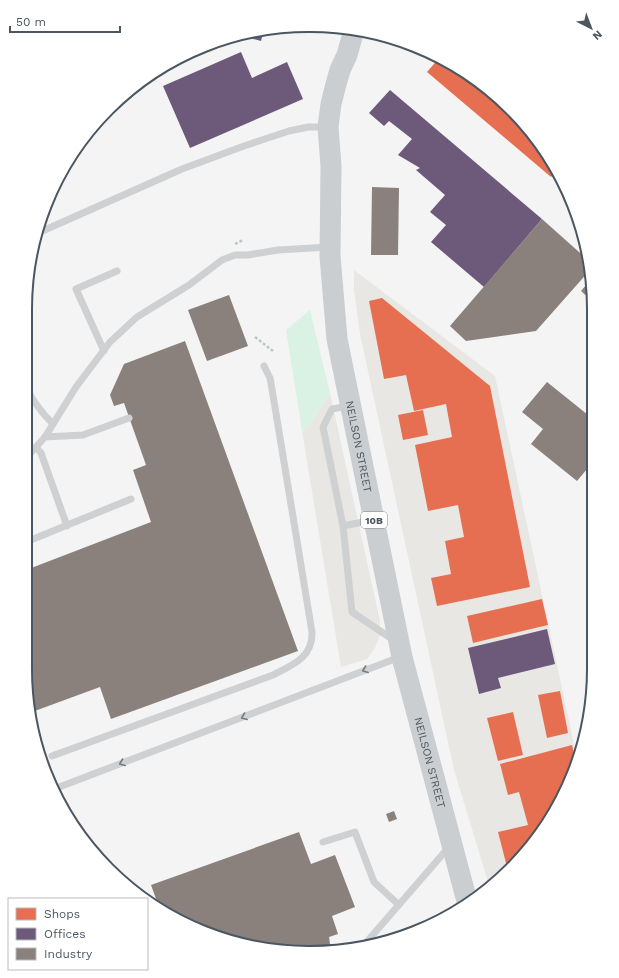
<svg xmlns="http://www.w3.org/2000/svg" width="619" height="978" font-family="'Work Sans',sans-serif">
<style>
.commercial{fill:#e8e7e3}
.green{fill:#d9f2e3}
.shops{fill:#e76f51}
.offices{fill:#6d597a}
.industry{fill:#8a817c}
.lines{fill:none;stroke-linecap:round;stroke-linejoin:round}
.path{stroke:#bcc7c4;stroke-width:2.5;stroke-dasharray:3 2;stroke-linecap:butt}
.service{stroke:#ced0d2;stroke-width:7}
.primary{stroke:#caced1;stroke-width:21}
.oneway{stroke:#727b83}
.labels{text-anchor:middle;stroke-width:4;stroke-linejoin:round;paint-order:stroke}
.shield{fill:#fff;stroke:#808990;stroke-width:1}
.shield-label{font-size:10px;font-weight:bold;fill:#4a5661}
.street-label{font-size:11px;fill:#4a5661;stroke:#fff}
.rim{fill:none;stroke:#4a5661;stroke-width:2}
</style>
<rect width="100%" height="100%" fill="#f4f4f4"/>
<!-- commercial -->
<path class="commercial" d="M 354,270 L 495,376 L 577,758 L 572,777 L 535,842 L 489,885 L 454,770 L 360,334 L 354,290 Z
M 330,393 L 380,621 L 380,635 L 375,648 L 367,659 L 341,667 L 302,431 L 307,429 Z"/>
<!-- green -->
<path class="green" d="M 310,310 L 330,393 L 307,429 L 302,431 L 286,330 Z"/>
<!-- shops -->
<path class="shops" d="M 440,57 L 483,84 L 524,122 L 556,167 L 557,169 L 551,177 L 427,72 Z
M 382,298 L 490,386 L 530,587 L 437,606 L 431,578 L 451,574 L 445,541 L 464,537 L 458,505 L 428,511 L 415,445 L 452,437 L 446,404 L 414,411 L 406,375 L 384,379 L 369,301 Z
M 423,410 L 428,435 L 403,440 L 398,415 Z
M 542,599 L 548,625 L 473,643 L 467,616 Z
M 560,691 L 568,733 L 547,738 L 538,695 Z
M 513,712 L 523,755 L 498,761 L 487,718 Z
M 572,745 L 576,762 L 572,777 L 535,842 L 507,867 L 498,832 L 528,825 L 519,792 L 508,795 L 500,764 Z"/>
<!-- offices -->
<path class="offices" d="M 264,29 L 261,41 L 239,35 L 256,31 Z
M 241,52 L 252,78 L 287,62 L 303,99 L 190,148 L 163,86 Z
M 390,90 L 542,219 L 484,287 L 431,242 L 446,225 L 430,212 L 445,195 L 416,170 L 420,168 L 398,155 L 412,139 L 389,121 L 384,126 L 369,113 Z
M 547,629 L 555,664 L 498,678 L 501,688 L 479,694 L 468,648 Z"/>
<!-- industry -->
<path class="industry" d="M 372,187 L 399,188 L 398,255 L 371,255 Z
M 542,219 L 588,260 L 590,270 L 536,331 L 466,341 L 450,326 Z
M 591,279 L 593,291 L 593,302 L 581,291 Z
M 229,295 L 248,346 L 207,361 L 188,310 Z
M 185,341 L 298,651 L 111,719 L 100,687 L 32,712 L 25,669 L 26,570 L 151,522 L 133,470 L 146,465 L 124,403 L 114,406 L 110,395 L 124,364 Z
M 547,382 L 593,419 L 593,462 L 577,481 L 531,444 L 543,429 L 522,412 Z
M 394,811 L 397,819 L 389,822 L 386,814 Z
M 299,832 L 311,864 L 335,855 L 355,907 L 332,916 L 338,934 L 329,937 L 330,944 L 326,949 L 291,952 L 218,938 L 159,907 L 151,885 Z"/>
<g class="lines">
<!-- path -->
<path class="path" d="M 235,244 L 243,240
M 255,337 L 273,351"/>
<!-- service -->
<path class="service" d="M 38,233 L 182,169 L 244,146 L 289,131 L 308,127 L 326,127
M 104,351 L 76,289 L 117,271
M 27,389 C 34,403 42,413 53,424
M 45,437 L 83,435 L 129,418
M 36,447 L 41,453 L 67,526
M 26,458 L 45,437 L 76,387 L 110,342 L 137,317 L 189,285 L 222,260 L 235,255 L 248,255 L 278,250 L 329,247
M 373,520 L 343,526 L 352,612 L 395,641
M 343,526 L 323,427 L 332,409 L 348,406
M 26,542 L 131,499
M 52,756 L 273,675 C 293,665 313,657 312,632 L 272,389 L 270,378 L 264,366
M 54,789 L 400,657
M 323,842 L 355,832 L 374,882 L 399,905
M 364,945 L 449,847"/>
<!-- primary -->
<path class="primary" id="s1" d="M 354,30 L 347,55 L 340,70 L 336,84 L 331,104 L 328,127 L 331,166 L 330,256 L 337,339 L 402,657 L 468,905"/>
</g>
<!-- one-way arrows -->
<defs><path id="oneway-chevron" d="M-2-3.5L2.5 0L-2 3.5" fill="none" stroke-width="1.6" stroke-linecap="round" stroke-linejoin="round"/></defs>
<g class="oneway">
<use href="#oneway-chevron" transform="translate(365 670) rotate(160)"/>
<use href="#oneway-chevron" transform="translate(244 717) rotate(159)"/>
<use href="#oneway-chevron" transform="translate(122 763) rotate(159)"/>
</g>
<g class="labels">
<!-- shield labels -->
<rect class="shield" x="361" y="512" width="26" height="16" rx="3"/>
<g class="shield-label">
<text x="374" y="524">10B</text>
</g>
<!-- street labels -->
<g class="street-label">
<text dy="4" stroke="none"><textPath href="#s1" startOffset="423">NEILSON STREET</textPath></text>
<text dy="4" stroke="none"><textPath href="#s1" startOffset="747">NEILSON STREET</textPath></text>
</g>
</g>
<!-- crop -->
<path d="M0 0H619V978H0ZM309 32H310A277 277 0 0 1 587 309V669A277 277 0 0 1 310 946H309A277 277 0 0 1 32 669V309A277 277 0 0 1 309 32Z" fill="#fff" fill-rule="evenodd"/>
<path class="rim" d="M309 32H310A277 277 0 0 1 587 309V669A277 277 0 0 1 310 946H309A277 277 0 0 1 32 669V309A277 277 0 0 1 309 32Z"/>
<!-- legend -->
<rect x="8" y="898" width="140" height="72" fill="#ffffff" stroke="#b7bbc0"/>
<rect x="16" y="908" width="20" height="12" fill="#e76f51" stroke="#b7bbc0"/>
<text x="44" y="918" font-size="12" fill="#4a5661">Shops</text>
<rect x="16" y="928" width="20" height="12" fill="#6d597a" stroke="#b7bbc0"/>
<text x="44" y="938" font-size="12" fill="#4a5661">Offices</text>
<rect x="16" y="948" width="20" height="12" fill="#8a817c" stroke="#b7bbc0"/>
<text x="44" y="958" font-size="12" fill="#4a5661">Industry</text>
<!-- north arrow -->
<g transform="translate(591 28) rotate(138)" stroke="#ffffff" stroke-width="3" paint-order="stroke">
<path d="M0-3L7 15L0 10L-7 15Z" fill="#4a5661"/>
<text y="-6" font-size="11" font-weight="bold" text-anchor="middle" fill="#4a5661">N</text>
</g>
<!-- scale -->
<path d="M10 26v6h110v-6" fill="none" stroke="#4a5661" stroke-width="2"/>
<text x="16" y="26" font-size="12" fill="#4a5661" stroke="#ffffff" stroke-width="3" paint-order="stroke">50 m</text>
</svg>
